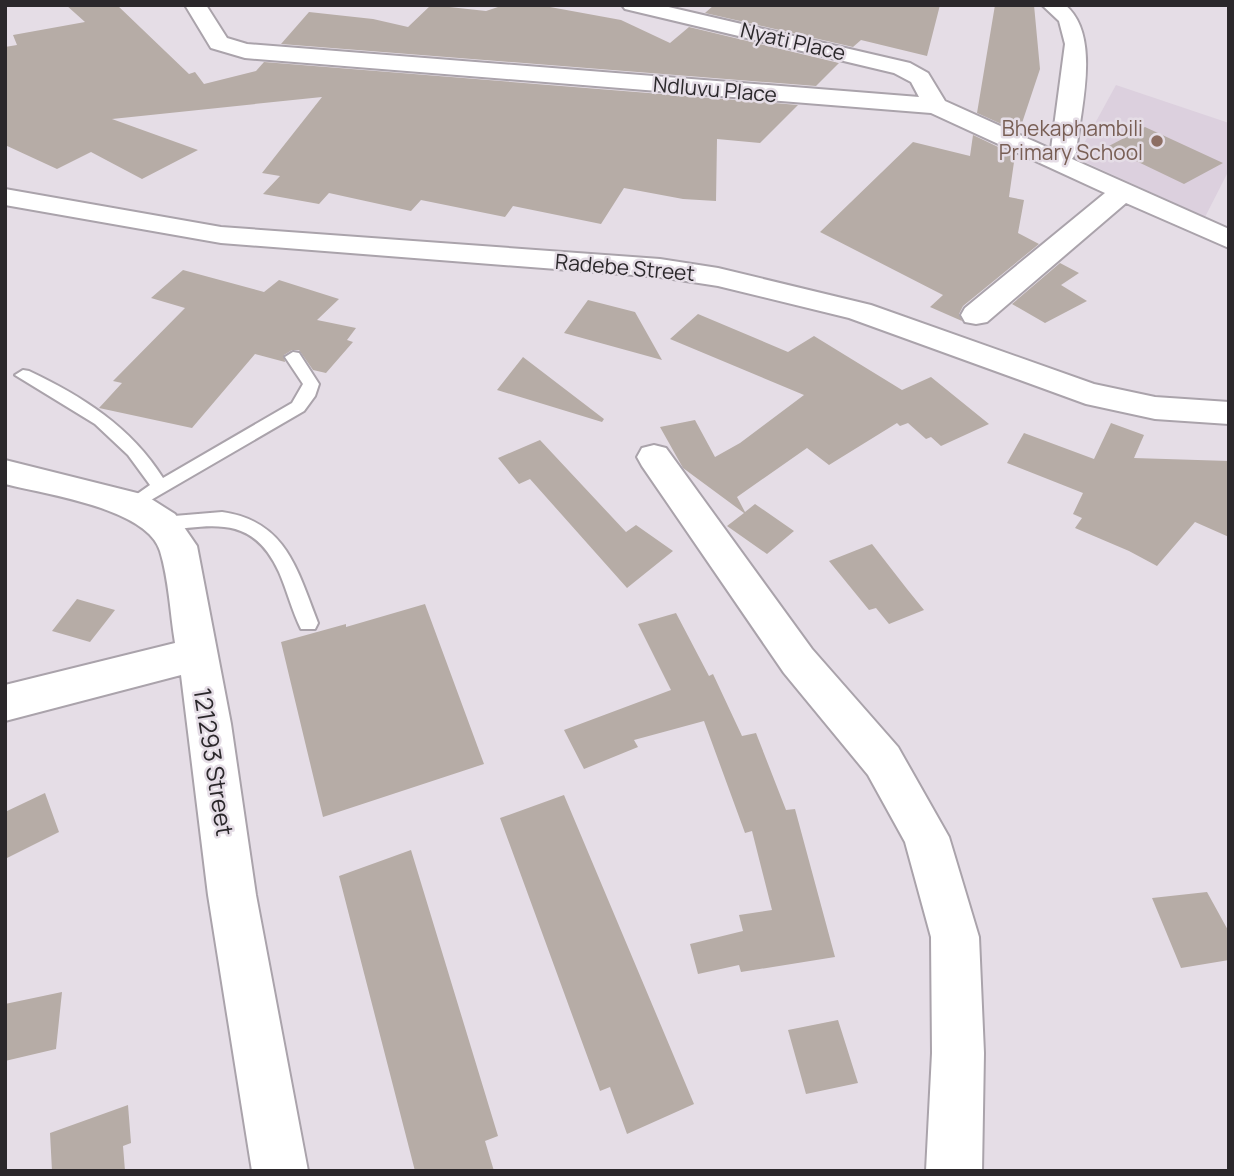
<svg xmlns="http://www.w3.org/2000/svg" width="1234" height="1176" font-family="Manrope,sans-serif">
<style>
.built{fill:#dcd0de}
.building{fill:#b6aca6}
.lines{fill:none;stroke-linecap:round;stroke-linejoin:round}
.lane-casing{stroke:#aaa3ab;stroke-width:4}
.street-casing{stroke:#aaa3ab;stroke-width:4}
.lane{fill:#fff;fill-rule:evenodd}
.street{fill:#fff;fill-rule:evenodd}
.education-dot{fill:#8d6e63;stroke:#e5dde6;stroke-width:2.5}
.labels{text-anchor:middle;stroke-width:5;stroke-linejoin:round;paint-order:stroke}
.far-street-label{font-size:21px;fill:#2b282b;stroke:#e5dde6}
.far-education-label{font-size:21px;fill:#785e54;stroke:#e5dde6;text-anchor:end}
.street-label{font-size:24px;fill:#2b282b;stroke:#e5dde6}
</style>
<rect width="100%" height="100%" fill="#e5dde6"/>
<!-- built -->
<path class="built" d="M 1116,85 L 1229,123 L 1229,170 L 1205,217 L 1076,158 Z"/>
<!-- building -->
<path class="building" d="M 66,5 L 117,5 L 189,74 L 195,72 L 204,84 L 256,71 L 264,62 L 798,105 L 760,143 L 717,139 L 716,201 L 683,199 L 624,188 L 601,224 L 513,206 L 505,217 L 421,200 L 411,211 L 329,193 L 319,204 L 263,194 L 280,176 L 262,173 L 322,97 L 112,119 L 198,150 L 142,179 L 91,152 L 57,169 L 5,145 L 5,47 L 17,45 L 13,35 L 85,22 Z
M 431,5 L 486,11 L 504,5 L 539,5 L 621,20 L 670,43 L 689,27 L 839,63 L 816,86 L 281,44 L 309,12 L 373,19 L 408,27 Z
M 714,5 L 940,5 L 927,56 L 861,40 L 853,47 L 705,13 Z
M 995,5 L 1034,5 L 1040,69 L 1019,132 L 977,113 Z
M 1145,127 L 1223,163 L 1184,184 L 1107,147 Z
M 973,135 L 1015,155 L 1009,197 L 1024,200 L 1018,233 L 1039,244 L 963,306 L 959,314 L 962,321 L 930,307 L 943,295 L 820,232 L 913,142 L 970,156 Z
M 1060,263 L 1079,273 L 1061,285 L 1087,301 L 1045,323 L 1012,304 Z
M 183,270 L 264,292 L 279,280 L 339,299 L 317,320 L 356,328 L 347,340 L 353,342 L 326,373 L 313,370 L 299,350 L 292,350 L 284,355 L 285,362 L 255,354 L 192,428 L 99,408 L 122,383 L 113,381 L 185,308 L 151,298 Z
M 588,300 L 635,312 L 662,360 L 564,333 Z
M 698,314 L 788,352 L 814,336 L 902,390 L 931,377 L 989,424 L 941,446 L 931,437 L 926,439 L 908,423 L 900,426 L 897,423 L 829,465 L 807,448 L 737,497 L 745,512 L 755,504 L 794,531 L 767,554 L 727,526 L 744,513 L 683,468 L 660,427 L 695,420 L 715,457 L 740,443 L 804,395 L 670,339 Z
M 523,357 L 604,419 L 602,422 L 497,390 Z
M 1111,423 L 1144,435 L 1134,458 L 1229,461 L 1229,537 L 1195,522 L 1157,566 L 1129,551 L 1075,528 L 1082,518 L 1073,514 L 1083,493 L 1007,463 L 1024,433 L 1094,459 Z
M 540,440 L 626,532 L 636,525 L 673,551 L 627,588 L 530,479 L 519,484 L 498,458 Z
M 872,544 L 907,589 L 924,610 L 889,624 L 876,608 L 869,610 L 829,561 Z
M 77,599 L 115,610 L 90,642 L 52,631 Z
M 425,604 L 484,764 L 323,817 L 281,642 L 346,624 L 346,627 Z
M 676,613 L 709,676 L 713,674 L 742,736 L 756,733 L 786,810 L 795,809 L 835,957 L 741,972 L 739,965 L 698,974 L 690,944 L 743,931 L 739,915 L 772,910 L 752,831 L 745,833 L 704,721 L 634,740 L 638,747 L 584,769 L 564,730 L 671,690 L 638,624 Z
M 45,793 L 59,832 L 5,859 L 5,812 Z
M 564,795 L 694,1104 L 627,1134 L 610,1087 L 600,1091 L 500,818 Z
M 411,850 L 498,1136 L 485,1141 L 494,1171 L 415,1171 L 339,876 Z
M 1207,892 L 1229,932 L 1229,960 L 1181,968 L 1152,898 Z
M 62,992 L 56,1049 L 5,1061 L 5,1004 Z
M 838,1020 L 858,1083 L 806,1094 L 788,1030 Z
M 128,1105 L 131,1143 L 123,1146 L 125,1171 L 52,1171 L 50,1133 Z"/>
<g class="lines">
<!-- lane casing -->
<g class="lane-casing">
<path id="lane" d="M 293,352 L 299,353 L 319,384 L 315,396 L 304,411 L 132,511 L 123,504 L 150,485 L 128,455 L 95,424 L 15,375 L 23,370 L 29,371 C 82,396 131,427 163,478 L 292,403 L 303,384 L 285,357 Z
M 222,512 C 286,521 297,569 318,623 L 315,629 L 301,629 C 292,611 287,590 279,572 C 253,515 214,525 162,531 L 153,524 L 162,517 Z"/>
</g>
<!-- street casing -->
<g class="street-casing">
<path id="street" d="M 185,5 L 206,5 L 227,38 L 247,44 L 919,97 L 911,82 L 894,73 L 625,9 L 622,5 L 660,5 L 910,63 L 928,73 L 945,101 L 1051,149 L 1065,44 L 1059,21 L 1042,5 L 1065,5 C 1102,35 1080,110 1076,153 L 1072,159 L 1229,229 L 1229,248 L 1126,203 L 987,322 L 976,324 L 965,322 L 961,315 L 965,308 L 1105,193 L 931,113 L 245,58 L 211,48 Z
M 5,189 L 221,227 L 660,259 L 718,268 L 871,305 L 1094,384 L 1155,397 L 1229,402 L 1229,424 L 1155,419 L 1086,404 L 849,318 L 718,286 L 660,277 L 221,243 L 5,205 Z
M 654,445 L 666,448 L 812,649 L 898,747 L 949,837 L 979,937 L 984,1053 L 982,1171 L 926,1171 L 932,1053 L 931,937 L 905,842 L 868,775 L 784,673 L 642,466 L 637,457 L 642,448 Z
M 5,460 L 145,495 L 175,514 L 197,546 L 231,724 L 256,895 L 308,1171 L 252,1171 L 208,895 L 181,675 L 5,721 L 5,685 L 175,643 C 170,613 169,580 160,551 C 147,508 44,494 5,484 Z"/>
</g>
<!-- lane -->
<use href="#lane" class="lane"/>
<!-- street -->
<use href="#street" class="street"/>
</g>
<!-- markers -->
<circle class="education-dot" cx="1157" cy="141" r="7"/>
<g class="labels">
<!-- far-street labels -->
<g class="far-street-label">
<text transform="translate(793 42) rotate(13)" y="7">Nyati Place</text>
<text transform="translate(715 90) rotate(5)" y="7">Ndluvu Place</text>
<text transform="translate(625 268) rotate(5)" y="7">Radebe Street</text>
</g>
<!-- far-education labels -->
<g class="far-education-label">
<text x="1143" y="136">Bhekaphambili<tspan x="1143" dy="24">Primary School</tspan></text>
</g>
<!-- street labels -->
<g class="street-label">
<text transform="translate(213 762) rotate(81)" y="8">121293 Street</text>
</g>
</g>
<!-- border -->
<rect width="1234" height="1176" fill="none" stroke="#2b282b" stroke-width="14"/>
</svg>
